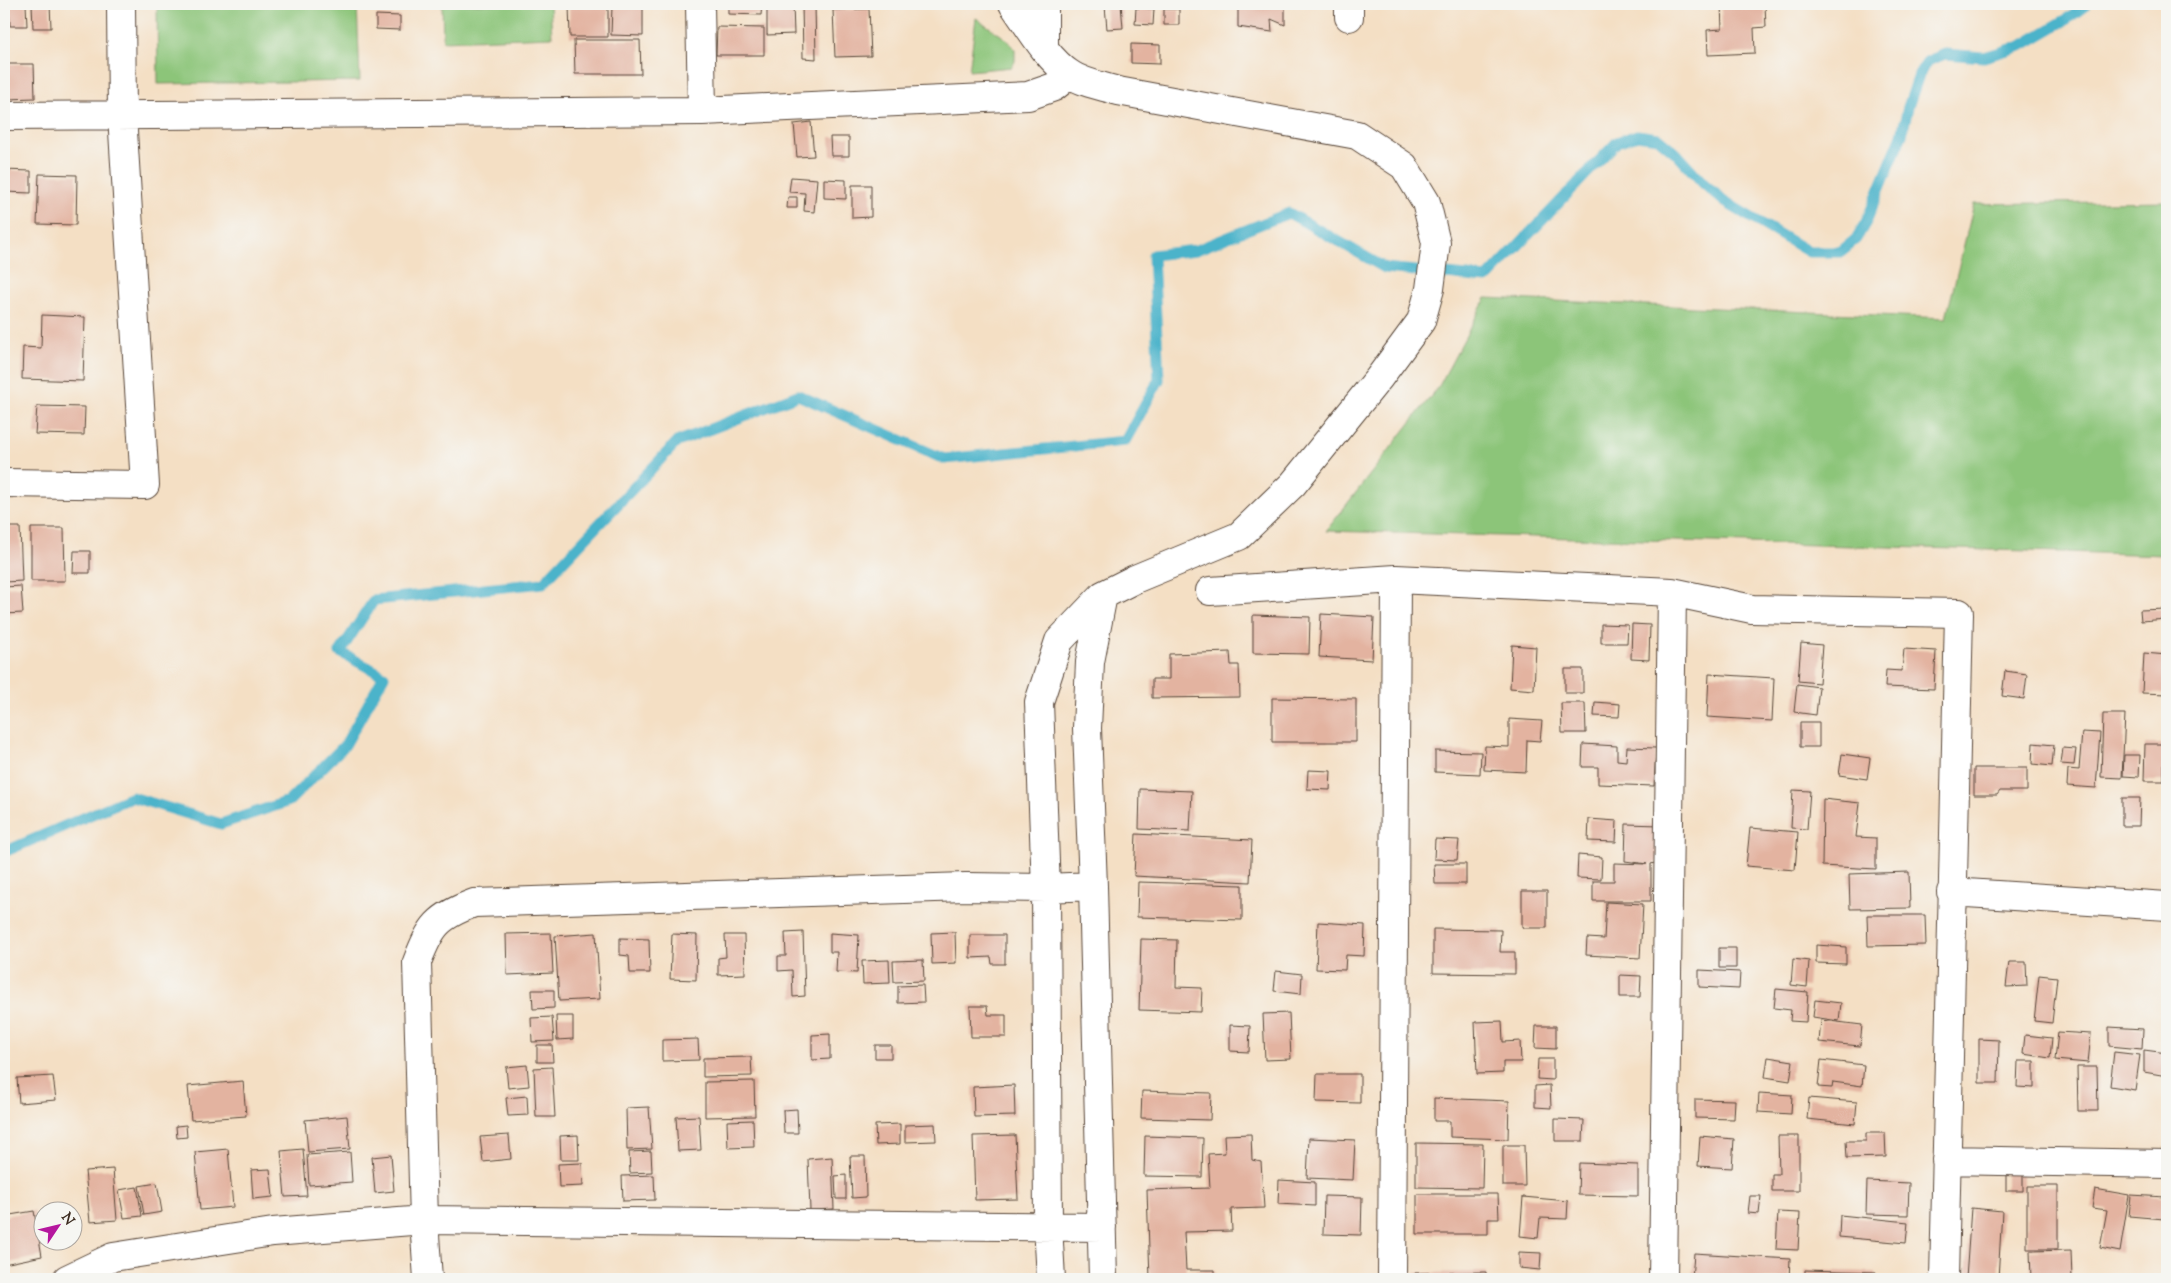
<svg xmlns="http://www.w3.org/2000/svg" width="2171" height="1283" font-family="'Sorts Mill Goudy',serif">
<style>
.green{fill:#8cc579;stroke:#64784c}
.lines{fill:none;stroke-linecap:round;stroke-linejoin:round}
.stream{stroke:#4bb3ca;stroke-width:11}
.building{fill:#e3b3a0}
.street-casing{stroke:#574537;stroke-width:30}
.street{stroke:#fff;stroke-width:28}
</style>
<rect width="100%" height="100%" fill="#f6f6f2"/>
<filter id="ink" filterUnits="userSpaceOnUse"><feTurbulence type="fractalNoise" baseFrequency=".02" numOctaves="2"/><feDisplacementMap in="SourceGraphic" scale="10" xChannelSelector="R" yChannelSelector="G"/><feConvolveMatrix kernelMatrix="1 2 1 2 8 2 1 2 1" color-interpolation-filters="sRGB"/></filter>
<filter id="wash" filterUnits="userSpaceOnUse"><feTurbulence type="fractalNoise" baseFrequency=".0096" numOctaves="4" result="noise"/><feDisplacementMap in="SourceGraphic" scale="20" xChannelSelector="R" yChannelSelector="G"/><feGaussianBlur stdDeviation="1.12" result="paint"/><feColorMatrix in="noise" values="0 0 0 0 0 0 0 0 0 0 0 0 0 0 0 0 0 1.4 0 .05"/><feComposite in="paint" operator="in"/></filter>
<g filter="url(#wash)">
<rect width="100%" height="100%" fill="#f4dfc4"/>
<!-- green -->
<path class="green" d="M 157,4 L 357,4 L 360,81 L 158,84 Z
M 442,4 L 550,4 L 552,37 L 443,41 Z
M 976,18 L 1005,38 L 1015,49 L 1015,61 L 1012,67 L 969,71 Z
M 2167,201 L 2167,555 L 1326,531 L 1439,386 L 1486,298 L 1946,318 L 1974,204 Z"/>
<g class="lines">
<!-- stream -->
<path class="stream" d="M 4,852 L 132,797 L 221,824 L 289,801 L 345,745 L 384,676 L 340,652 L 374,600 L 543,583 L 677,442 L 798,395 L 944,459 L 1125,441 L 1159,380 L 1153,255 L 1196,250 L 1289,213 L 1385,268 L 1487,278 L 1617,142 L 1637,135 L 1658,138 L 1676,153 L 1703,183 L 1725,202 L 1809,252 L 1840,252 L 1856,239 L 1866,222 L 1902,135 L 1908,107 L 1919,75 L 1928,61 L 1945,54 L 1984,57 L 2021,46 L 2067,19 L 2087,4"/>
</g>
<g id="blocks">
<!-- building -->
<path class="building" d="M 9,4 L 26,4 L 27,26 L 10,26 Z
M 50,4 L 51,28 L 33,28 L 32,5 Z
M 728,4 L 762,4 L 761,15 L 728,14 Z
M 767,4 L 793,4 L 794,34 L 767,35 Z
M 802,4 L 815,4 L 816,59 L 803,58 Z
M 1121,4 L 1123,28 L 1107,29 L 1105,6 Z
M 1238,4 L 1285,4 L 1285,25 L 1271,19 L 1272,32 L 1238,27 Z
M 1738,4 L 1765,4 L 1766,27 L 1754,28 L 1755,53 L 1708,55 L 1707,30 L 1722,29 L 1721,5 L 1738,5 Z
M 569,5 L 608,5 L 608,37 L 570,37 Z
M 612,6 L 643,7 L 643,36 L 611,35 Z
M 1136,8 L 1154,9 L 1153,25 L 1135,24 Z
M 869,9 L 871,56 L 835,57 L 833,10 Z
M 1164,9 L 1179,9 L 1179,25 L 1164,25 Z
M 376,15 L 400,16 L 400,30 L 376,29 Z
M 717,27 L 764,28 L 764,55 L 716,55 Z
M 4,32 L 5,32 L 6,64 L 34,64 L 35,98 L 8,99 L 8,83 L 4,83 Z
M 574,40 L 640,40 L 641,74 L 575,74 Z
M 1131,44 L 1160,45 L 1160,64 L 1131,63 Z
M 811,122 L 814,156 L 797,157 L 794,124 Z
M 830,137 L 849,137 L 849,156 L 831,156 Z
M 4,170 L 31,171 L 31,193 L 4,192 Z
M 39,174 L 77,175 L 76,225 L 37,224 Z
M 791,177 L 817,179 L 814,212 L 804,211 L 805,193 L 789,192 Z
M 824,179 L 846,180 L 846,199 L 824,198 Z
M 852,185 L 871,185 L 871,217 L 852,218 Z
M 788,197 L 797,197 L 797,208 L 787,208 Z
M 42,315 L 85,317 L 83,381 L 22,379 L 23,347 L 41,348 Z
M 37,406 L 85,407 L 84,435 L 35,434 Z
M 4,527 L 20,527 L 22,581 L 4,582 Z
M 31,528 L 64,528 L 65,581 L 31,581 Z
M 74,551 L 90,551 L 90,573 L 73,573 Z
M 21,586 L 23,613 L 4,614 L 4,587 Z
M 2167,609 L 2167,619 L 2141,621 L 2140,610 Z
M 1321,614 L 1374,617 L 1372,660 L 1319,657 Z
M 1253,615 L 1310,617 L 1309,654 L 1253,653 Z
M 1601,624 L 1628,625 L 1627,643 L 1601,643 Z
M 1632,624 L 1650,625 L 1649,660 L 1631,659 Z
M 1801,643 L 1822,645 L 1819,683 L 1798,681 Z
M 1512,645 L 1536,647 L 1534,690 L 1510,688 Z
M 1904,649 L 1936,651 L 1934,689 L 1885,687 L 1886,670 L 1902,671 Z
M 1230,652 L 1231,665 L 1239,665 L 1240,697 L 1152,698 L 1152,679 L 1169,679 L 1169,654 Z
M 2144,653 L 2167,655 L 2167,694 L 2142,693 Z
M 1565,669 L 1583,669 L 1583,693 L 1565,693 Z
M 2005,671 L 2027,674 L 2024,699 L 2002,696 Z
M 1709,674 L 1774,678 L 1772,721 L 1707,717 Z
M 1797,684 L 1819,687 L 1816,715 L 1794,712 Z
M 1272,698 L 1356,699 L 1356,742 L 1272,742 Z
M 1595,702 L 1620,704 L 1619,717 L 1594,716 Z
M 1561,703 L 1585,703 L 1586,733 L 1562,733 Z
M 2103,714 L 2125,714 L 2122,778 L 2101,777 Z
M 1509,719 L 1542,721 L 1540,741 L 1527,740 L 1526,772 L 1484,770 L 1485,746 L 1509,747 Z
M 1800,722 L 1819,722 L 1819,747 L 1800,747 Z
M 2082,732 L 2100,733 L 2096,788 L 2067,786 L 2068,769 L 2079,770 Z
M 2033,743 L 2054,745 L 2052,766 L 2032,764 Z
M 1583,744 L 1617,746 L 1617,760 L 1626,761 L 1627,747 L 1656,748 L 1654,786 L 1598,784 L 1598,767 L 1582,767 Z
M 2145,744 L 2164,744 L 2164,781 L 2144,781 Z
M 2063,748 L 2076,749 L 2074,765 L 2061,764 Z
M 1435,751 L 1481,752 L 1480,774 L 1435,772 Z
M 1842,754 L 1870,758 L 1867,779 L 1839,775 Z
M 2124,755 L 2140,755 L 2139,777 L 2123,776 Z
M 1974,768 L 2027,768 L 2027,791 L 2000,791 L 1997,795 L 1974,795 Z
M 1308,770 L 1331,771 L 1330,790 L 1307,789 Z
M 1140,789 L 1192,791 L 1190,831 L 1139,829 Z
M 1793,790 L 1810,791 L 1807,829 L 1791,828 Z
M 2122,798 L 2140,798 L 2139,826 L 2122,826 Z
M 1823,799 L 1860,803 L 1856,837 L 1876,838 L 1876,869 L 1822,866 Z
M 1589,819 L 1617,821 L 1616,842 L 1588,841 Z
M 1626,824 L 1660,825 L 1658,862 L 1651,864 L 1651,901 L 1593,901 L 1593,881 L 1614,881 L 1614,863 L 1647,864 L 1625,861 Z
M 1750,828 L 1798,832 L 1795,870 L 1746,866 Z
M 1136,834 L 1252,840 L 1250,882 L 1134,876 Z
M 1435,839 L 1459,840 L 1457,860 L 1434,859 Z
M 1578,855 L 1602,857 L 1601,879 L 1577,878 Z
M 1434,864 L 1466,864 L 1466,884 L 1435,884 Z
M 1909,872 L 1910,908 L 1850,909 L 1849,874 Z
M 1138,882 L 1242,885 L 1242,920 L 1137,917 Z
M 1522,891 L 1547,891 L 1547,928 L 1522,928 Z
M 1606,902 L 1643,904 L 1640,958 L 1586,955 L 1587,938 L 1604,939 Z
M 1867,915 L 1925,915 L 1926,945 L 1868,946 Z
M 1318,922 L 1365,925 L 1364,956 L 1346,955 L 1345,970 L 1316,969 Z
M 1433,929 L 1501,930 L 1500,952 L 1515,952 L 1515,974 L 1433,973 Z
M 803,932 L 805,996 L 793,997 L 792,970 L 778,971 L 778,956 L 786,956 L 785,933 Z
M 955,932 L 956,963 L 932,964 L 931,933 Z
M 551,933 L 553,973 L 507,975 L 506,934 Z
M 596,933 L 600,999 L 559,1001 L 555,936 Z
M 830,933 L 859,935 L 857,973 L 836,972 L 837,952 L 830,952 Z
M 672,934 L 697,935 L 696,980 L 670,979 Z
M 725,935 L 744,935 L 745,974 L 718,975 L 718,958 L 726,957 Z
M 970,935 L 1005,935 L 1005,964 L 992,964 L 991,957 L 970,958 Z
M 620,938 L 649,939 L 650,973 L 630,973 L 629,956 L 620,955 Z
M 1141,939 L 1177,940 L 1176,987 L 1202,988 L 1201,1012 L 1139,1010 Z
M 1816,945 L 1846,947 L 1846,964 L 1816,963 Z
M 1719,948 L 1736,948 L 1736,968 L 1719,968 Z
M 1793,959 L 1809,961 L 1807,987 L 1791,985 Z
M 889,960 L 890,983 L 863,984 L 862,961 Z
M 923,960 L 924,981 L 894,982 L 893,961 Z
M 2009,962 L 2026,962 L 2027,986 L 2006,987 Z
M 1699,970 L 1740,972 L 1739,989 L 1699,987 Z
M 1276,971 L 1302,974 L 1301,994 L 1274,991 Z
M 1620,975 L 1641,976 L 1640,997 L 1620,997 Z
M 2039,975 L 2057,977 L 2052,1023 L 2034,1021 Z
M 923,985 L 924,1002 L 898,1003 L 898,986 Z
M 1776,989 L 1808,992 L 1806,1022 L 1790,1021 L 1791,1010 L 1774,1008 Z
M 532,990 L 554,990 L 554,1008 L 533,1009 Z
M 1815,1000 L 1841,1003 L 1839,1021 L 1813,1017 Z
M 970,1006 L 987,1006 L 988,1015 L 1006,1015 L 1006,1037 L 971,1037 Z
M 1289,1013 L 1291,1059 L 1265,1060 L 1263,1014 Z
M 556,1016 L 573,1016 L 573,1039 L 557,1040 Z
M 552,1017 L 554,1041 L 532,1042 L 531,1018 Z
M 1821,1020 L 1862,1025 L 1860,1046 L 1819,1042 Z
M 1502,1021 L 1503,1042 L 1520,1041 L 1521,1062 L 1503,1062 L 1503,1073 L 1477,1074 L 1475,1022 Z
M 1230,1025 L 1250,1026 L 1249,1052 L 1230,1051 Z
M 1536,1026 L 1556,1026 L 1556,1049 L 1535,1048 Z
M 2109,1027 L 2143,1029 L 2142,1049 L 2109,1046 Z
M 2058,1032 L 2091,1034 L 2088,1063 L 2055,1060 Z
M 830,1034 L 830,1059 L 812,1060 L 812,1035 Z
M 2025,1035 L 2052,1038 L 2050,1058 L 2023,1054 Z
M 698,1039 L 699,1060 L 662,1061 L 662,1040 Z
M 1979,1039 L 1999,1040 L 1998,1083 L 1979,1083 Z
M 537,1045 L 552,1045 L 553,1062 L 537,1062 Z
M 875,1045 L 891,1045 L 891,1058 L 875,1058 Z
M 2144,1050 L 2167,1053 L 2167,1076 L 2144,1072 Z
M 2114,1052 L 2140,1055 L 2135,1090 L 2110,1086 Z
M 751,1057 L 752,1076 L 703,1077 L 703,1058 Z
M 1768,1057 L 1793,1061 L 1790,1081 L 1765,1077 Z
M 1538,1059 L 1553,1059 L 1553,1080 L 1537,1079 Z
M 1821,1060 L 1864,1065 L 1862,1086 L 1833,1082 L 1832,1088 L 1818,1087 Z
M 2018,1061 L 2034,1061 L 2034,1088 L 2017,1087 Z
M 527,1065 L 529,1086 L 508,1088 L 506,1067 Z
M 552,1067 L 555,1117 L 536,1117 L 534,1068 Z
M 2077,1067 L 2097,1067 L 2098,1111 L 2078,1111 Z
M 1317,1074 L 1360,1074 L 1360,1103 L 1316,1102 Z
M 53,1076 L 56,1100 L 19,1103 L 17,1078 Z
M 2165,1080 L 2167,1080 L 2167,1103 L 2165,1103 Z
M 243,1081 L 246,1116 L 191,1120 L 188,1086 Z
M 754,1081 L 755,1116 L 705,1117 L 705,1082 Z
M 1014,1085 L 1015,1116 L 974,1117 L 973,1087 Z
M 1550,1085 L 1551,1108 L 1535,1107 L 1535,1086 Z
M 1142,1091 L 1211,1093 L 1210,1120 L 1141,1118 Z
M 1759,1093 L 1792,1095 L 1791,1114 L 1758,1112 Z
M 527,1096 L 528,1115 L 508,1116 L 506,1098 Z
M 1434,1098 L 1509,1101 L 1508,1139 L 1450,1137 L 1450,1121 L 1434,1121 Z
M 1809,1098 L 1857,1102 L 1855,1124 L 1807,1119 Z
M 1695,1099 L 1735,1100 L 1734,1119 L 1695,1118 Z
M 649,1107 L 652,1149 L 627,1150 L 626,1108 Z
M 797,1109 L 798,1133 L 784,1133 L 783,1110 Z
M 347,1116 L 350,1149 L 308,1152 L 305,1120 Z
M 699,1116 L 701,1150 L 678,1151 L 676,1117 Z
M 1555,1119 L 1584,1120 L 1583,1141 L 1555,1141 Z
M 753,1120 L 754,1147 L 728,1148 L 727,1121 Z
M 900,1124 L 900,1144 L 876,1145 L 875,1125 Z
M 935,1124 L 936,1141 L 905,1142 L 905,1125 Z
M 186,1125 L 187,1137 L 177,1138 L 176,1126 Z
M 1866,1133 L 1885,1133 L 1886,1157 L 1847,1158 L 1846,1141 L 1866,1141 Z
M 1251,1134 L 1252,1160 L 1261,1162 L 1264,1208 L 1231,1209 L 1232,1231 L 1184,1232 L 1186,1270 L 1215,1270 L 1215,1279 L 1150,1279 L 1147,1190 L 1210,1188 L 1208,1154 L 1225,1153 L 1224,1135 Z
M 509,1135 L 511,1159 L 483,1162 L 480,1137 Z
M 578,1135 L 579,1160 L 561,1160 L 560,1136 Z
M 1015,1135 L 1018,1199 L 975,1200 L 973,1136 Z
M 1145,1136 L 1203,1138 L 1202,1177 L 1144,1176 Z
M 1700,1136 L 1734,1139 L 1732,1168 L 1698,1166 Z
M 1778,1136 L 1799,1136 L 1799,1191 L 1772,1191 L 1772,1174 L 1779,1174 Z
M 1309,1138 L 1355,1140 L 1353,1180 L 1307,1178 Z
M 1416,1143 L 1483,1144 L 1482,1188 L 1416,1187 Z
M 1503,1145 L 1524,1145 L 1525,1186 L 1503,1186 Z
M 228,1149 L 233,1207 L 200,1210 L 195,1152 Z
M 303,1149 L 307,1196 L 285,1197 L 281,1151 Z
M 651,1151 L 652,1172 L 630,1173 L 629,1152 Z
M 350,1152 L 352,1182 L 309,1185 L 307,1155 Z
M 391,1155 L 394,1191 L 375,1193 L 372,1157 Z
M 850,1156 L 865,1156 L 866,1197 L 852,1198 Z
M 832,1157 L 834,1209 L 810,1210 L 808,1159 Z
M 582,1163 L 583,1186 L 559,1187 L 558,1164 Z
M 1579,1163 L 1638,1165 L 1638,1196 L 1578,1195 Z
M 113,1169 L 117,1220 L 90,1222 L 85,1171 Z
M 270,1169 L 273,1197 L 253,1199 L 251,1170 Z
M 2006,1170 L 2023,1171 L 2023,1191 L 2006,1191 Z
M 654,1175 L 655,1200 L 623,1201 L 622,1176 Z
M 846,1175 L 846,1199 L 836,1199 L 835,1176 Z
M 1279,1180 L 1315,1182 L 1315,1206 L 1278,1204 Z
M 1867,1181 L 1909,1183 L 1908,1215 L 1866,1214 Z
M 157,1183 L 162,1212 L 144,1215 L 139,1186 Z
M 2027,1186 L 2058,1186 L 2058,1249 L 2027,1249 Z
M 137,1187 L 142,1216 L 124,1218 L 119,1190 Z
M 2095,1189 L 2129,1195 L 2120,1252 L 2100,1248 L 2107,1210 L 2092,1208 Z
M 1417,1194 L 1498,1194 L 1499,1219 L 1488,1219 L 1488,1234 L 1417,1234 Z
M 2131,1195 L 2165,1197 L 2164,1219 L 2129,1216 Z
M 1324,1196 L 1362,1197 L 1361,1235 L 1323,1234 Z
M 1750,1196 L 1761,1196 L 1759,1214 L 1748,1213 Z
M 1523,1197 L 1568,1201 L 1567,1219 L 1540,1218 L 1538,1238 L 1520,1236 Z
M 1971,1208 L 2002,1211 L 1998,1279 L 1966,1279 Z
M 34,1211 L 42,1256 L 4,1264 L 4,1216 Z
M 1778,1212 L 1800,1213 L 1798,1250 L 1776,1249 Z
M 1840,1215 L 1908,1222 L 1906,1243 L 1839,1237 Z
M 2071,1250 L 2072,1279 L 2031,1279 L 2030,1251 Z
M 1519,1252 L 1541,1253 L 1540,1270 L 1519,1268 Z
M 1694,1253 L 1790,1259 L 1789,1279 L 1692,1279 Z
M 1805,1270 L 1876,1272 L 1876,1279 L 1805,1279 Z
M 1486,1272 L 1486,1279 L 1415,1279 L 1415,1273 Z"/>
</g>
</g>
<g filter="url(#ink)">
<use href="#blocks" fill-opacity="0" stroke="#574537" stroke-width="1"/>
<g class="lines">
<!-- street casing -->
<g class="street-casing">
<path id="street" d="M 700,4 L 702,111
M 1013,4 C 1028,25 1047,59 1070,74 C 1083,83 1102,86 1118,91 L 1357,135 L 1404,166 L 1426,202 L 1436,243 L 1430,289 L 1421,321 L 1379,378 L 1293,484 L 1239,536 L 1135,579 L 1103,595 L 1059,641 L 1039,702 L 1046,888 L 1048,1225 L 1051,1279
M 1349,4 L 1349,17
M 1044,46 L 1044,4
M 4,116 L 702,111 L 1028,96 L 1054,87 L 1070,74
M 4,483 L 145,485 L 122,115 L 121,4
M 1210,591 L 1396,579
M 1951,892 L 2167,906
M 1946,1160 L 2167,1164
M 67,1279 L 113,1257 L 273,1232 L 424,1220 L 1102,1227
M 428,1279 L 424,1220 L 417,962 C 431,926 437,917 474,903 L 966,887 L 1046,888 L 1093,886
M 1103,1279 L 1093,886 L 1087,728 L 1090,662 L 1103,595
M 1392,1279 L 1396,579 L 1672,592 L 1752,609 L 1959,613 L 1944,1279
M 1663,1279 L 1672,592"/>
</g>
<!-- street -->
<use href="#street" class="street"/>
</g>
</g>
<!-- margin -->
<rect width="2171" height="1283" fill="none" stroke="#f6f6f2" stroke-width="20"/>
<!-- north arrow -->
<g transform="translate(58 1226) rotate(55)"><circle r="24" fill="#f6f6f2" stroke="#aba49d"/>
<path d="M0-4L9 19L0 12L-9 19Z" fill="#b5179e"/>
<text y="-8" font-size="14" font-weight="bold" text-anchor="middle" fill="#3b2a1e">N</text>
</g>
</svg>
